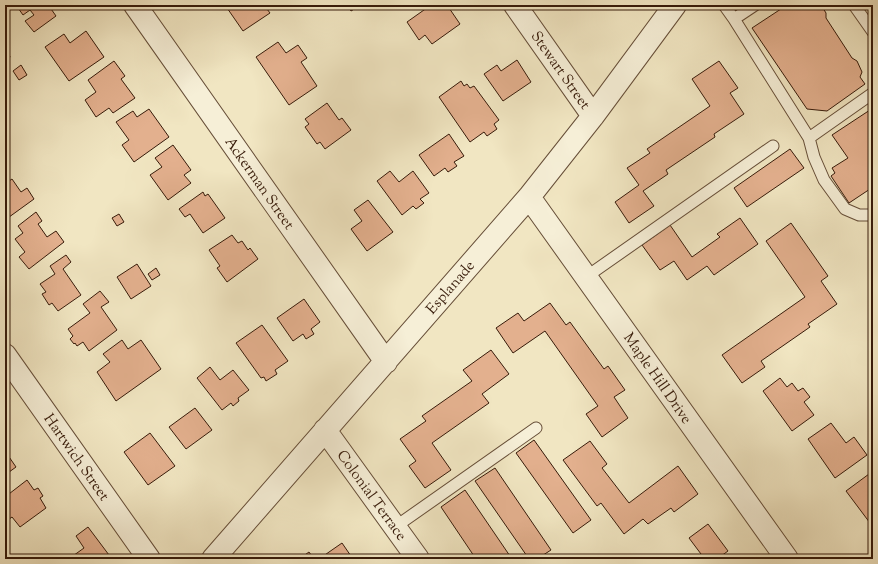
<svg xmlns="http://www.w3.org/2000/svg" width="878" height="564" font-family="'Sorts Mill Goudy',serif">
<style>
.building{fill:#e3b08e;stroke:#371b0a}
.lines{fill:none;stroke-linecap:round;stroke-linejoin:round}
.service-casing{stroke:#664e38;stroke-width:13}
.minor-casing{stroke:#664e38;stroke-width:24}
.service{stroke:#f6efd7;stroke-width:11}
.minor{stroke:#f6efd7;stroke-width:22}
.labels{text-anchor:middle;stroke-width:4;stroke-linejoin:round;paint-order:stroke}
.street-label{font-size:15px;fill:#371b0a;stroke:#f6efd7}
</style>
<rect width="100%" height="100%" fill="#f1e6c2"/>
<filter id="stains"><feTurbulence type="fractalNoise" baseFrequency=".005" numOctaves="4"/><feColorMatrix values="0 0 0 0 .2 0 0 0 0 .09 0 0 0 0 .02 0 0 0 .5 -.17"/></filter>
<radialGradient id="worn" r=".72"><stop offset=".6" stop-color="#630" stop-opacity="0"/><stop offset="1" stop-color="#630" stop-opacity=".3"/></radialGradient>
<!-- building -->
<path class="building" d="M 16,5 L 50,5 L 49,6 L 56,16 L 34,32 L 25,21 L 34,15 L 30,10 L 23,15 Z
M 225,5 L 264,5 L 270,13 L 243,31 Z
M 350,5 L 353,5 L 356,8 L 351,11 L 348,6 Z
M 431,5 L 447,5 L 460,24 L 432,44 L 425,35 L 419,40 L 407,22 Z
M 566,5 L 576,5 L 570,10 Z
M 787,5 L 821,5 L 826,13 L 826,18 L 852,58 L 857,61 L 862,72 L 860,77 L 865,84 L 827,111 L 807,109 L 752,28 Z
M 86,31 L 104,57 L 69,81 L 45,47 L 64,34 L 70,43 Z
M 278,42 L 286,53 L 298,45 L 307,58 L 301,62 L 317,86 L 289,105 L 256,57 Z
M 5,55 L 10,56 L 7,67 L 5,66 Z
M 517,60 L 531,82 L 503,101 L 484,74 L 497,65 L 501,71 Z
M 114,61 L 125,76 L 121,79 L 135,98 L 113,113 L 109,108 L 96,117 L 85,100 L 96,92 L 88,80 Z
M 719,61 L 738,88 L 730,93 L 744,114 L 714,134 L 715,137 L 666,170 L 668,174 L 643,191 L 654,206 L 629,223 L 615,202 L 639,185 L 627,168 L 650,153 L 647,149 L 710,106 L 692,79 Z
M 21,65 L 27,75 L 19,80 L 13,71 Z
M 461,81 L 464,86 L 467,84 L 470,88 L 474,86 L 499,120 L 494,124 L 497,129 L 487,136 L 484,132 L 470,142 L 439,97 Z
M 327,103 L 339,120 L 342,118 L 351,130 L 325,149 L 320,142 L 317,144 L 305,127 L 309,124 L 305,119 Z
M 873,108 L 873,187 L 849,203 L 831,176 L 835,173 L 832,168 L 848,158 L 832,135 Z
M 149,109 L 169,137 L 134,162 L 122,145 L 129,140 L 116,122 L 133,111 L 137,117 Z
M 449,134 L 464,156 L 454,162 L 457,166 L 448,172 L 445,168 L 434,176 L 419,155 Z
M 173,145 L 191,170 L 184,175 L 191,183 L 168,200 L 150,175 L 162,167 L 155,158 Z
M 790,149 L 804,168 L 747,207 L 734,188 Z
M 390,171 L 399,182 L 413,171 L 429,193 L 420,199 L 424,203 L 416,209 L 413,206 L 402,215 L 377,181 Z
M 12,179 L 21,192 L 27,188 L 34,199 L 5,220 L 5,182 L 6,183 Z
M 203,192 L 205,196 L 208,194 L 225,218 L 203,233 L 190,214 L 185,217 L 179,209 Z
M 368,200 L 393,232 L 367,251 L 351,229 L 362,221 L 354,210 Z
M 36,212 L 42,221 L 38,224 L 47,237 L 56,231 L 64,242 L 29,269 L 19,257 L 25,252 L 15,239 L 23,233 L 18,226 Z
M 119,214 L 124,222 L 117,226 L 112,218 Z
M 740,218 L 758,244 L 714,275 L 707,266 L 687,280 L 674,261 L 660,270 L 642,245 L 670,225 L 692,257 L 720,237 L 717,234 Z
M 791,223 L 828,276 L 821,281 L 837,304 L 808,324 L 810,327 L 761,361 L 765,367 L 742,383 L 722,355 L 805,297 L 766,241 Z
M 232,235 L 238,243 L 242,241 L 248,250 L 250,248 L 258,259 L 227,282 L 217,268 L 220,266 L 209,250 Z
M 66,255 L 71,262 L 63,269 L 81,295 L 58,311 L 52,303 L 49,305 L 42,294 L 46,292 L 40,284 L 55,274 L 50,266 Z
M 137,264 L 151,286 L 131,299 L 117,277 Z
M 156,268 L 160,275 L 152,280 L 148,274 Z
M 100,291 L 109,302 L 101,307 L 117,330 L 89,351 L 83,342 L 77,346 L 75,343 L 74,344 L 70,339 L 73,336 L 68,329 L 90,313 L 83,304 Z
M 304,299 L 320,322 L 311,329 L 314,334 L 306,339 L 303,334 L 293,341 L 277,318 Z
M 550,303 L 566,325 L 570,322 L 604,369 L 608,366 L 625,390 L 614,397 L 628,418 L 602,437 L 586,414 L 598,406 L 545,331 L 513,353 L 496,328 L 518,313 L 524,321 Z
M 262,325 L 288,361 L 275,370 L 277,374 L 266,381 L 264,377 L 261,378 L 236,343 Z
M 122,340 L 128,349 L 141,340 L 161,369 L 116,401 L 97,372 L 110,362 L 103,354 Z
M 491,350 L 509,374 L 482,394 L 489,403 L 432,443 L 451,470 L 425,488 L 409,466 L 416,461 L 400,439 L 426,421 L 422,416 L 472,381 L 463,370 Z
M 210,367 L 220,380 L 233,370 L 249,390 L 238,398 L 239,401 L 233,406 L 231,403 L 222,410 L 197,378 Z
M 780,378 L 787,387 L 792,383 L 798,391 L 803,388 L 810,397 L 804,402 L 814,415 L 792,431 L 763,391 Z
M 195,408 L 212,430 L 186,449 L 169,427 Z
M 831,423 L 846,443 L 854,437 L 867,455 L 835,478 L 808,439 Z
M 150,433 L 175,466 L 148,485 L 124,452 Z
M 534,440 L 591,520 L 573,533 L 516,453 Z
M 590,441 L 607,464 L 602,468 L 629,503 L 678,466 L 698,494 L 674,512 L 671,508 L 648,524 L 643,519 L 624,534 L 601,503 L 597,506 L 563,460 Z
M 5,451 L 16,467 L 5,475 Z
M 495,468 L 551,550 L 537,559 L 529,559 L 475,481 Z
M 869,474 L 873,480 L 873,527 L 846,491 Z
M 27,480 L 34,490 L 38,488 L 43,496 L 40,498 L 46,508 L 20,527 L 12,517 L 5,522 L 5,497 Z
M 465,490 L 512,559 L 476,559 L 441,507 Z
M 708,524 L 728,551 L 717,559 L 694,559 L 701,554 L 689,538 Z
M 88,527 L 112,559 L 70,558 L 84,548 L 76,536 Z
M 342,543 L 353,559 L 319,559 Z
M 309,552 L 314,559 L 299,559 Z"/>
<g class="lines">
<!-- service casing -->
<g class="service-casing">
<path id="service" d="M 724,5 L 734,19 L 755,5
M 854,5 L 873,32
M 734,19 L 809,138 L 814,157 L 824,180 L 845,209 L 859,215 L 873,215
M 809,138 L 873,93
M 586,277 L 773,146
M 395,527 L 536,428"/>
</g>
<!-- minor casing -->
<g class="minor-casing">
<path id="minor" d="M 135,5 L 386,362
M 515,5 L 593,116
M 529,197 L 787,559
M 5,355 L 149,559
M 325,430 L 418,559
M 213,559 L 529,197 L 593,116 L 675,5"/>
</g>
<!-- service -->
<use href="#service" class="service"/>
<!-- minor -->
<use href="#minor" class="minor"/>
</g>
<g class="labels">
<!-- street labels -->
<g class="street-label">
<text transform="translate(561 70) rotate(55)" y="5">Stewart Street</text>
<text transform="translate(260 183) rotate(55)" y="5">Ackerman Street</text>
<text transform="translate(450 287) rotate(-49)" y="5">Esplanade</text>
<text transform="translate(658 378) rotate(55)" y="5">Maple Hill Drive</text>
<text transform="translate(77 457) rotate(55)" y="5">Hartwich Street</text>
<text transform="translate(372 495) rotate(54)" y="5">Colonial Terrace</text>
</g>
</g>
<!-- margin -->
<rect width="878" height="564" fill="none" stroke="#f1e6c2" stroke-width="20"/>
<rect x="6" y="6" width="866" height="552" fill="none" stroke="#371b0a" stroke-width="2"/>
<rect x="10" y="10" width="858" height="544" fill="none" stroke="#371b0a"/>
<rect width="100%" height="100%" filter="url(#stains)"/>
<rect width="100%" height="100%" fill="url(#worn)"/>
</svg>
